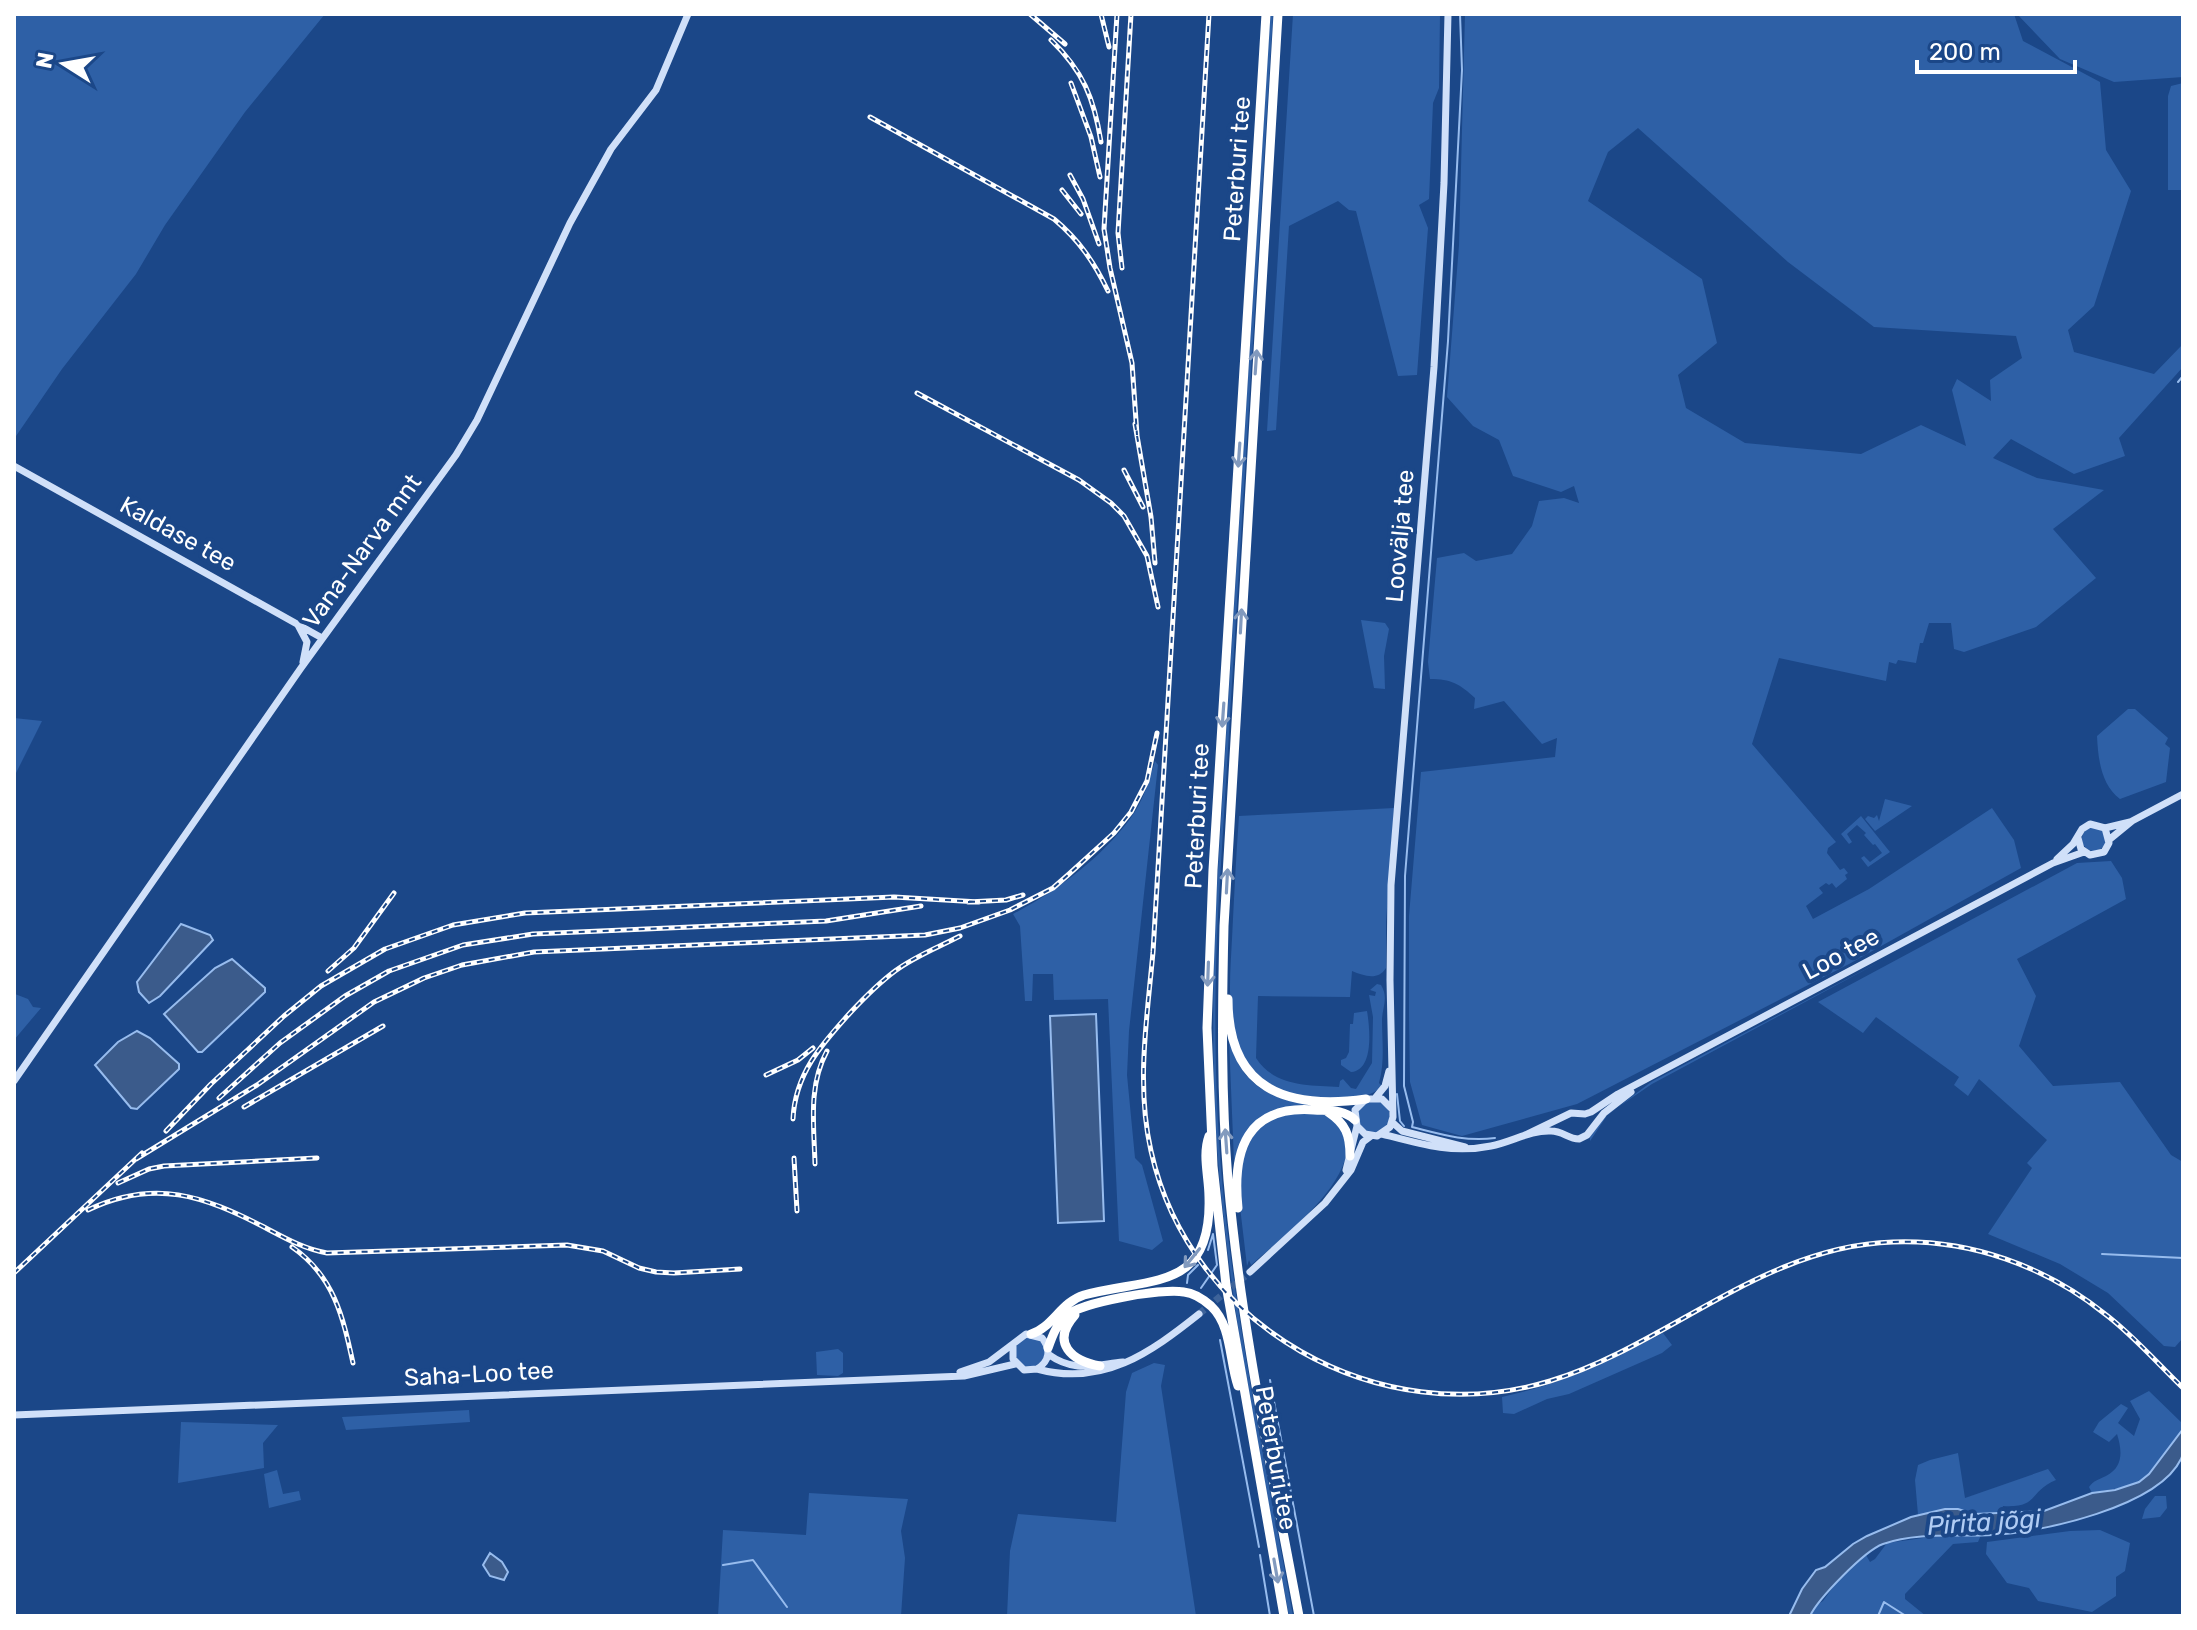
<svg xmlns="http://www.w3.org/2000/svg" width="2197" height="1630" font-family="Rubik,sans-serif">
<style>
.green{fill:#2e60a6;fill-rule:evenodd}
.water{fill:#3b5b8b;stroke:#97bcee;stroke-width:2}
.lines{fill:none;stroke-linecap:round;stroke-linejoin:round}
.stream{stroke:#97bcee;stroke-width:2}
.secondary-tunnel{stroke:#3d639a;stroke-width:7;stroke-dasharray:7 3.5;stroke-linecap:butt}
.secondary{stroke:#d0e0f9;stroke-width:7}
.highway{stroke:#fff;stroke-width:9}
.rail-casing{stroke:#fff;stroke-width:5}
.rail{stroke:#1b4788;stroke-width:2;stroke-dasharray:6;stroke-linecap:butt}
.oneway{stroke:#829abe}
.labels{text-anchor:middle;stroke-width:8;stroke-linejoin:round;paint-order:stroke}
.street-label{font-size:24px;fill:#fff;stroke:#1b4788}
.water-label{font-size:26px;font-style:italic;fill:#b0ccf4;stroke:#1b4788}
</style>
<rect width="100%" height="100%" fill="#1b4788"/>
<!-- green -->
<path class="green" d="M 14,14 L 325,14 L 245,112 L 165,225 L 136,274 L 62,369 L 14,439 Z
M 1270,14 L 1273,14 L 1219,896 C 1213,1000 1214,1106 1225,1210 C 1240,1346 1269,1481 1293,1616 L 1289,1616 C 1261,1461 1229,1305 1217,1148 C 1212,1077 1213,1006 1214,935 Z
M 1293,14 L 1440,14 L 1439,88 L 1433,103 L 1429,199 L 1419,205 L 1428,228 L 1417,375 L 1398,376 L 1356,211 L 1349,210 L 1338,201 L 1289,226 L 1276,430 L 1267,431 Z
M 1465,14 L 2014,14 L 2023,41 L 2100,82 L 2106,150 L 2131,191 L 2094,306 L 2068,330 L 2074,352 L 2154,374 L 2183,344 L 2183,367 L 2119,438 L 2125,456 L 2074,474 L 2011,439 L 1993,458 L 2037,478 L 2104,490 L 2053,529 L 2096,578 L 2036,627 L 1964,652 L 1954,649 L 1951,623 L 1929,623 L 1923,643 L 1920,643 L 1916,663 L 1898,660 L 1896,664 L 1889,662 L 1886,681 L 1779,658 L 1752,744 L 1836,842 L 1828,848 L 1827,853 L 1840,870 L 1844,868 L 1848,873 L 1845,875 L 1847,879 L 1836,888 L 1832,883 L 1829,885 L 1826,883 L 1819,888 L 1823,893 L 1806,906 L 1813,919 L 1869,889 L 1992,808 L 2014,840 L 2021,868 L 1849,964 L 1577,1104 L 1462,1136 L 1422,1125 L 1410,1082 L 1409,1015 L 1409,916 L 1421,772 L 1555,757 L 1557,738 L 1542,744 L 1504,701 L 1474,709 L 1475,698 C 1460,684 1451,679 1430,679 L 1428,662 L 1437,558 L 1464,553 L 1476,561 L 1512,554 L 1532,526 L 1539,501 L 1564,498 L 1579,503 L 1574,486 L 1561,492 L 1513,476 L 1499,440 L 1473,426 L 1447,397 L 1459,245 ZM 1638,128 L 1788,262 L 1874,327 L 2016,336 L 2022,358 L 1990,380 L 1991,401 L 1957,379 L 1952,390 L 1966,446 L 1921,425 L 1861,454 L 1745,443 L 1686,408 L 1678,375 L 1717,343 L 1702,279 L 1588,201 L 1608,152 Z
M 2017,14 L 2183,14 L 2183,77 L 2114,82 L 2060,59 Z
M 2183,83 L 2183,190 L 2168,190 L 2168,96 L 2171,86 Z
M 1361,620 L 1385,623 L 1389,629 L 1384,656 L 1385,689 L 1374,688 Z
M 2128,709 L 2135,709 L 2168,738 L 2165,744 L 2170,748 L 2166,782 L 2120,799 C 2101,785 2098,758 2097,736 Z
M 14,718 L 42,721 L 14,777 Z
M 1155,761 L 1158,765 L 1129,1031 L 1127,1075 L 1135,1158 L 1142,1165 L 1163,1241 L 1152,1250 L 1119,1241 L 1108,999 L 1054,1000 L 1053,974 L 1033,974 L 1032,1001 L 1025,1001 L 1020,926 L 1013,914 C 1057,891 1100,859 1130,819 C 1143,802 1149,781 1155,761 Z
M 1885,799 L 1912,806 L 1875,831 L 1865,819 L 1868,816 L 1874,818 L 1877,815 L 1879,821 Z
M 1394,808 L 1386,922 L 1386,968 C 1378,981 1364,976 1352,971 L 1350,997 L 1258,996 L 1256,1058 C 1275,1087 1308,1085 1339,1087 L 1340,1081 L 1343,1079 L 1351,1088 L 1356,1089 L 1372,1063 L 1373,1017 L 1369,995 L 1375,996 L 1376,992 L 1370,990 L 1377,984 L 1381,985 C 1389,998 1382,1008 1382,1020 C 1382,1041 1385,1061 1379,1083 L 1382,1086 C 1366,1103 1333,1098 1311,1097 C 1283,1096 1252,1082 1241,1055 C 1226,1018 1230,977 1232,939 C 1234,898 1236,857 1239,816 Z
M 1861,816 L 1890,852 L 1868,867 L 1861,858 L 1864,856 L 1870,862 L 1882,853 L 1875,844 L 1873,845 L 1864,835 L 1866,833 L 1857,825 L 1847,834 L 1852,842 L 1849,844 L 1841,834 Z
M2082 839a12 12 0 1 1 24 0a12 12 0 1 1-24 0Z
M 2111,861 L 2122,878 L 2126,899 L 2017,959 L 2036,996 L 2019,1046 L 2053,1086 L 2120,1082 L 2171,1155 L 2183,1162 L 2183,1338 L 2175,1347 L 2164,1346 L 2108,1293 L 2060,1264 L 1988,1234 L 2032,1168 L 2027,1163 L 2047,1140 L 1979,1079 L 1968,1096 L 1954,1085 L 1959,1077 L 1876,1017 L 1863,1033 L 1818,1002 L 2077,863 Z
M 1887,958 L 1652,1084 L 1608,1114 L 1590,1141 L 1590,1137 L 1601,1120 L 1651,1082 Z
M 15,994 L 28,999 L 33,1007 L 41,1008 L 14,1040 Z
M 1367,1011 C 1370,1029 1374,1070 1351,1072 L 1341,1065 L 1341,1060 L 1346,1058 L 1349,1052 L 1350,1024 L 1353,1024 L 1354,1013 Z
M 1229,1039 C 1244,1097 1284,1102 1336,1105 L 1335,1108 C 1284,1105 1250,1104 1234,1162 Z
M1358 1117a16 16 0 1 1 32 0a16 16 0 1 1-32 0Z
M 1282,1114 C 1295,1114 1313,1111 1325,1115 C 1334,1118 1339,1124 1343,1131 C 1366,1175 1280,1239 1251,1265 L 1249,1260 L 1247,1266 L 1238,1190 L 1240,1165 L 1255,1131 Z
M 1663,1333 L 1672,1345 L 1662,1353 L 1569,1394 L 1547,1399 L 1514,1414 L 1503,1413 L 1502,1397 C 1565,1383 1607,1362 1663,1333 Z
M1015 1352a15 15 0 1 1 30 0a15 15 0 1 1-30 0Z
M 838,1349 L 843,1353 L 843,1373 L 838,1376 L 817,1375 L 816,1352 Z
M 1154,1363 L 1165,1365 L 1161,1386 L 1196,1616 L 1007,1616 L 1010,1551 L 1018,1514 L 1116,1522 L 1126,1392 L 1132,1373 Z
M 2149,1391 L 2183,1424 L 2183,1429 C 2171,1444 2159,1470 2142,1480 C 2126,1489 2108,1489 2092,1493 L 2089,1487 C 2094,1480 2098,1480 2106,1476 C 2124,1467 2122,1450 2117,1434 L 2109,1442 L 2093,1432 L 2099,1422 L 2121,1404 L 2128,1408 L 2118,1423 L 2134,1436 L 2140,1419 L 2130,1401 Z
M 469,1410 L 470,1422 L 346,1430 L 342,1417 Z
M 181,1422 L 278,1425 L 263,1443 L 264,1468 L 178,1483 Z
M 1958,1453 L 1965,1498 L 2048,1469 L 2056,1480 C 2028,1492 2039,1508 2003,1506 L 2001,1512 L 1974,1514 L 1958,1509 L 1945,1509 L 1918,1515 L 1915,1480 L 1918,1465 L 1930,1460 Z
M 277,1470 L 283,1494 L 299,1491 L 301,1500 L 269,1508 L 264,1474 Z
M 809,1493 L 908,1499 L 901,1531 L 905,1558 L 901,1616 L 718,1616 L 723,1530 L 806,1535 Z
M 2155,1496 L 2166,1496 L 2167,1508 L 2160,1517 L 2142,1519 L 2145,1509 Z
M 2100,1530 L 2130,1543 L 2125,1571 L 2116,1577 L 2116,1596 L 2092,1612 L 2038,1601 L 2029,1588 L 2007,1583 L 1986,1554 L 1987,1542 L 2070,1531 Z
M 1981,1535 L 1978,1542 L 1953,1544 L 1905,1594 L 1905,1599 L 1926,1616 L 1810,1616 L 1815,1606 L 1823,1601 L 1836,1583 L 1866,1555 L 1870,1562 L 1875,1559 L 1887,1543 L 1930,1537 Z"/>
<!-- water -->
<path class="water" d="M 181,924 L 210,935 L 213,940 L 160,996 L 149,1003 L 139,992 L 137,982 Z
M 232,959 L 265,988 L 265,992 L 202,1052 L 198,1052 L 164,1014 L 215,968 Z
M 1096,1014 L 1104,1221 L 1058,1223 L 1050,1016 Z
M 137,1031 L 150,1038 L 179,1064 L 179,1069 L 137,1109 L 131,1108 L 95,1065 L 118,1042 Z
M 2183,1429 C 2183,1438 2185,1452 2181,1459 C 2158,1507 2042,1532 1993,1535 C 1957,1537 1918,1532 1883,1544 C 1864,1551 1818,1599 1810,1616 L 1789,1616 L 1802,1589 L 1816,1570 L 1825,1567 L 1853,1544 L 1867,1536 L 1911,1517 L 1945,1509 L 1958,1509 L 1974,1514 L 2044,1511 L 2092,1493 L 2115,1490 L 2139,1482 L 2149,1474 Z
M 490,1553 L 502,1562 L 508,1572 L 504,1580 L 490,1576 L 483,1565 Z"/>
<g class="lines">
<!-- stream -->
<path class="stream" d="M 1460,14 L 1462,70 L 1448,341 L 1405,876 L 1404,1086 L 1413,1122 L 1412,1127 C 1440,1134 1465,1142 1495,1138
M 2178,382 L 2183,376
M 1397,1094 L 1400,1121 L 1404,1126
M 2102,1254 L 2183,1258
M 1187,1283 L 1188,1275 L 1198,1265
M 1201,1288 L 1217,1265 L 1213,1234 L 1208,1250
M 1220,1340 L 1259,1547
M 1270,1380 L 1314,1616
M 1260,1555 L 1270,1616
M 723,1565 L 753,1560 L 787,1607
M 1878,1616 L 1884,1602 L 1906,1616"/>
<!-- secondary-tunnel -->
<path class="secondary-tunnel" d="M 1199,1314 L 1250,1272"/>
<!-- secondary -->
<path class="secondary" d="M 14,466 L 322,638
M 298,625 L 307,642 L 303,662
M 2105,828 L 2130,822
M 2110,839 L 2132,821 L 2183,794
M 2057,859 L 2073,844 L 2082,829 L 2090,824 L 2105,828 L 2109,843 L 2104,852 L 2090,855 L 2081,849 L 2078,838
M 14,1081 L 301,668 L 456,455 L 477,420 L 570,223 L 611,149 L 656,90 L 688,14
M 1376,1097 L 1385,1086 L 1389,1071
M 1391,1108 L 1382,1099 L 1366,1099 L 1355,1110 L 1357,1126 L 1365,1134 L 1377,1136 L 1390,1127 L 1393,1117 L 1390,980 L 1391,885 L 1434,367 L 1444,183 L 1448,14
M 1392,1122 L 1402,1131 L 1465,1147
M 1382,1134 C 1420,1144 1452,1154 1491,1146 C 1512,1142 1530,1130 1551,1131 C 1563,1131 1568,1139 1579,1139 L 1587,1135 L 1604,1113 L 1631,1092
M 1523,1136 L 1571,1113 L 1585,1114 L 1591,1112 L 1618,1094 L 2053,863 L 2084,852
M 1346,1170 L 1357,1126
M 1250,1272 L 1325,1203 L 1351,1170 L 1363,1142 L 1371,1136
M 1048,1354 C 1074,1373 1094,1365 1123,1362
M 1037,1369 C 1103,1387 1150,1353 1199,1314
M 960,1372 L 989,1362 L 1026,1334 L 1042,1338 C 1051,1349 1050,1361 1037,1369 L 1024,1370 L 1013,1359 L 1013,1345
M 14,1415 L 964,1376 L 1015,1364"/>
<!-- highway -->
<path class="highway" d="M 1266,14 L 1213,870 L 1207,1028 L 1213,1166 L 1226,1285 L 1284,1616
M 1278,14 L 1224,926 C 1222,1011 1221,1095 1228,1180 C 1241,1327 1272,1471 1299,1616
M 1228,999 C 1228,1089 1286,1110 1366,1099
M 1328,1112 C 1346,1124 1350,1135 1350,1156
M 1238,1208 C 1232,1150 1247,1105 1314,1110 C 1329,1111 1343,1109 1355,1120
M 1075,1315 C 1050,1343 1072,1361 1100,1366
M 1031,1334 C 1052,1328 1061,1302 1084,1295 C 1151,1277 1212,1292 1209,1197 C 1209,1177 1202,1155 1209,1136
M 1048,1348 C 1052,1337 1056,1325 1066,1316 C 1082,1302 1162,1288 1184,1292 C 1194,1293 1203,1299 1211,1306 C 1232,1326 1229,1360 1238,1386"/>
<!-- rail casing -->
<g class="rail-casing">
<path id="rail" d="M 1030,14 L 1065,44
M 1101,14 L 1109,47
M 1117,14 L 1104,229 L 1110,268 L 1132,363 L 1137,435
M 1209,14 L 1153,952 C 1147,1019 1136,1085 1151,1151 C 1190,1327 1379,1433 1550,1381 C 1668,1345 1763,1246 1893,1242 C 1970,1239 2045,1266 2105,1314 C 2133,1335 2158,1364 2183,1388
M 1051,40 C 1083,71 1094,98 1101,142
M 1071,83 L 1091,137 L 1100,177
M 870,117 L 1054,219 C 1079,240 1094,262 1108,291
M 1070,175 L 1083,199 L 1099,244
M 1062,190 L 1081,214
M 1122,268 L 1118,233 L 1131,14
M 917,393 L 1079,480 L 1111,503 L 1124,516 L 1147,556 L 1158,607
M 1135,424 L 1151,517 L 1155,563
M 1124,470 L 1143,507
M 968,902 L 1006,900 L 1023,895
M 328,971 L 354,948 L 394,893
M 766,1075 L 798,1060 L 813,1048
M 219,1098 L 280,1043 L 345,996 L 389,971 L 463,945 L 533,934 L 826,921 L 921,906
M 244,1107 L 383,1026
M 793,1119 C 795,1074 821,1045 850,1013 C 864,998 879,983 895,971 C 915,956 939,947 960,936
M 166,1131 L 211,1084 L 284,1016 L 321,986 L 385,949 L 453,925 L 525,913 L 894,897 L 979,902
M 794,1158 L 797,1211
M 136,1159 L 257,1085 L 374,1002 L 424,978 L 462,965 L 534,952 L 925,935 L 960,928 L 1010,910 L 1053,888 L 1069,874 L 1114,833 L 1131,812 L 1147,781 L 1157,733
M 815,1164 C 814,1125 808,1086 827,1051
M 118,1183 L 149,1169 L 164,1166 L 317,1158
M 88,1210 C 154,1178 204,1196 264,1227 C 285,1238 304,1249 327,1253 L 567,1245 L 603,1251 L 639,1268 L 656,1272 L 674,1273 L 740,1269
M 292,1247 C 334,1276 343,1317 353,1363
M 14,1273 L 142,1153"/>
</g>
<!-- rail -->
<use href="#rail" class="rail"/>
</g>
<!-- one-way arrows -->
<defs><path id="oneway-shaft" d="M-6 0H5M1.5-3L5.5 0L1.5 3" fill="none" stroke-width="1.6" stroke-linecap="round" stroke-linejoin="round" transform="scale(2)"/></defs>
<g class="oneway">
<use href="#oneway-shaft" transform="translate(1256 362) rotate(-86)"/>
<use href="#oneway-shaft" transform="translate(1239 455) rotate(94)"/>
<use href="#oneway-shaft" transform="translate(1241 621) rotate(-87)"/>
<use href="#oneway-shaft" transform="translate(1223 715) rotate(94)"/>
<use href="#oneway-shaft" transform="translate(1227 881) rotate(-87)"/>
<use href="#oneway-shaft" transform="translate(1208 974) rotate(92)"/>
<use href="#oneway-shaft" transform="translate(1226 1141) rotate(-94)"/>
<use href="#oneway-shaft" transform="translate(1192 1258) rotate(129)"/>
<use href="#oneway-shaft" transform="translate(1276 1571) rotate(80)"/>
</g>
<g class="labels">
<!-- street labels -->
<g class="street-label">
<text transform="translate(1237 169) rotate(-86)" y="8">Peterburi tee</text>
<text transform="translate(178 534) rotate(29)" y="8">Kaldase tee</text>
<text transform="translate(1400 536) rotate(-85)" y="8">Loovälja tee</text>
<text transform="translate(362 551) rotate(-54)" y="8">Vana-Narva mnt</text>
<text transform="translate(1197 816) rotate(-87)" y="8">Peterburi tee</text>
<text transform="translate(1841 954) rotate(-28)" y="8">Loo tee</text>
<text transform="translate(479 1374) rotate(-3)" y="8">Saha-Loo tee</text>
<text transform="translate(1276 1458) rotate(80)" y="8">Peterburi tee</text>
</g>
<!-- water labels -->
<g class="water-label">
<text transform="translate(1984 1522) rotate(-4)" y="9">Pirita jõgi</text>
</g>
</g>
<!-- border -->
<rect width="2197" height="1630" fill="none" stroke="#ffffff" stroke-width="32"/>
<!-- north arrow -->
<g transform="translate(64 64) rotate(281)" stroke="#1b4788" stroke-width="6" paint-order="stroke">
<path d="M0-6L14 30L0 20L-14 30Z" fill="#ffffff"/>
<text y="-12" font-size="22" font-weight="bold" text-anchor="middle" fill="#ffffff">N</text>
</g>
<!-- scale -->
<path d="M1917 60v12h158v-12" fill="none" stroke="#ffffff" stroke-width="4"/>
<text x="1929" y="60" font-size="24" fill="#ffffff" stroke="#1b4788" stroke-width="6" paint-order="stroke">200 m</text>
</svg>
